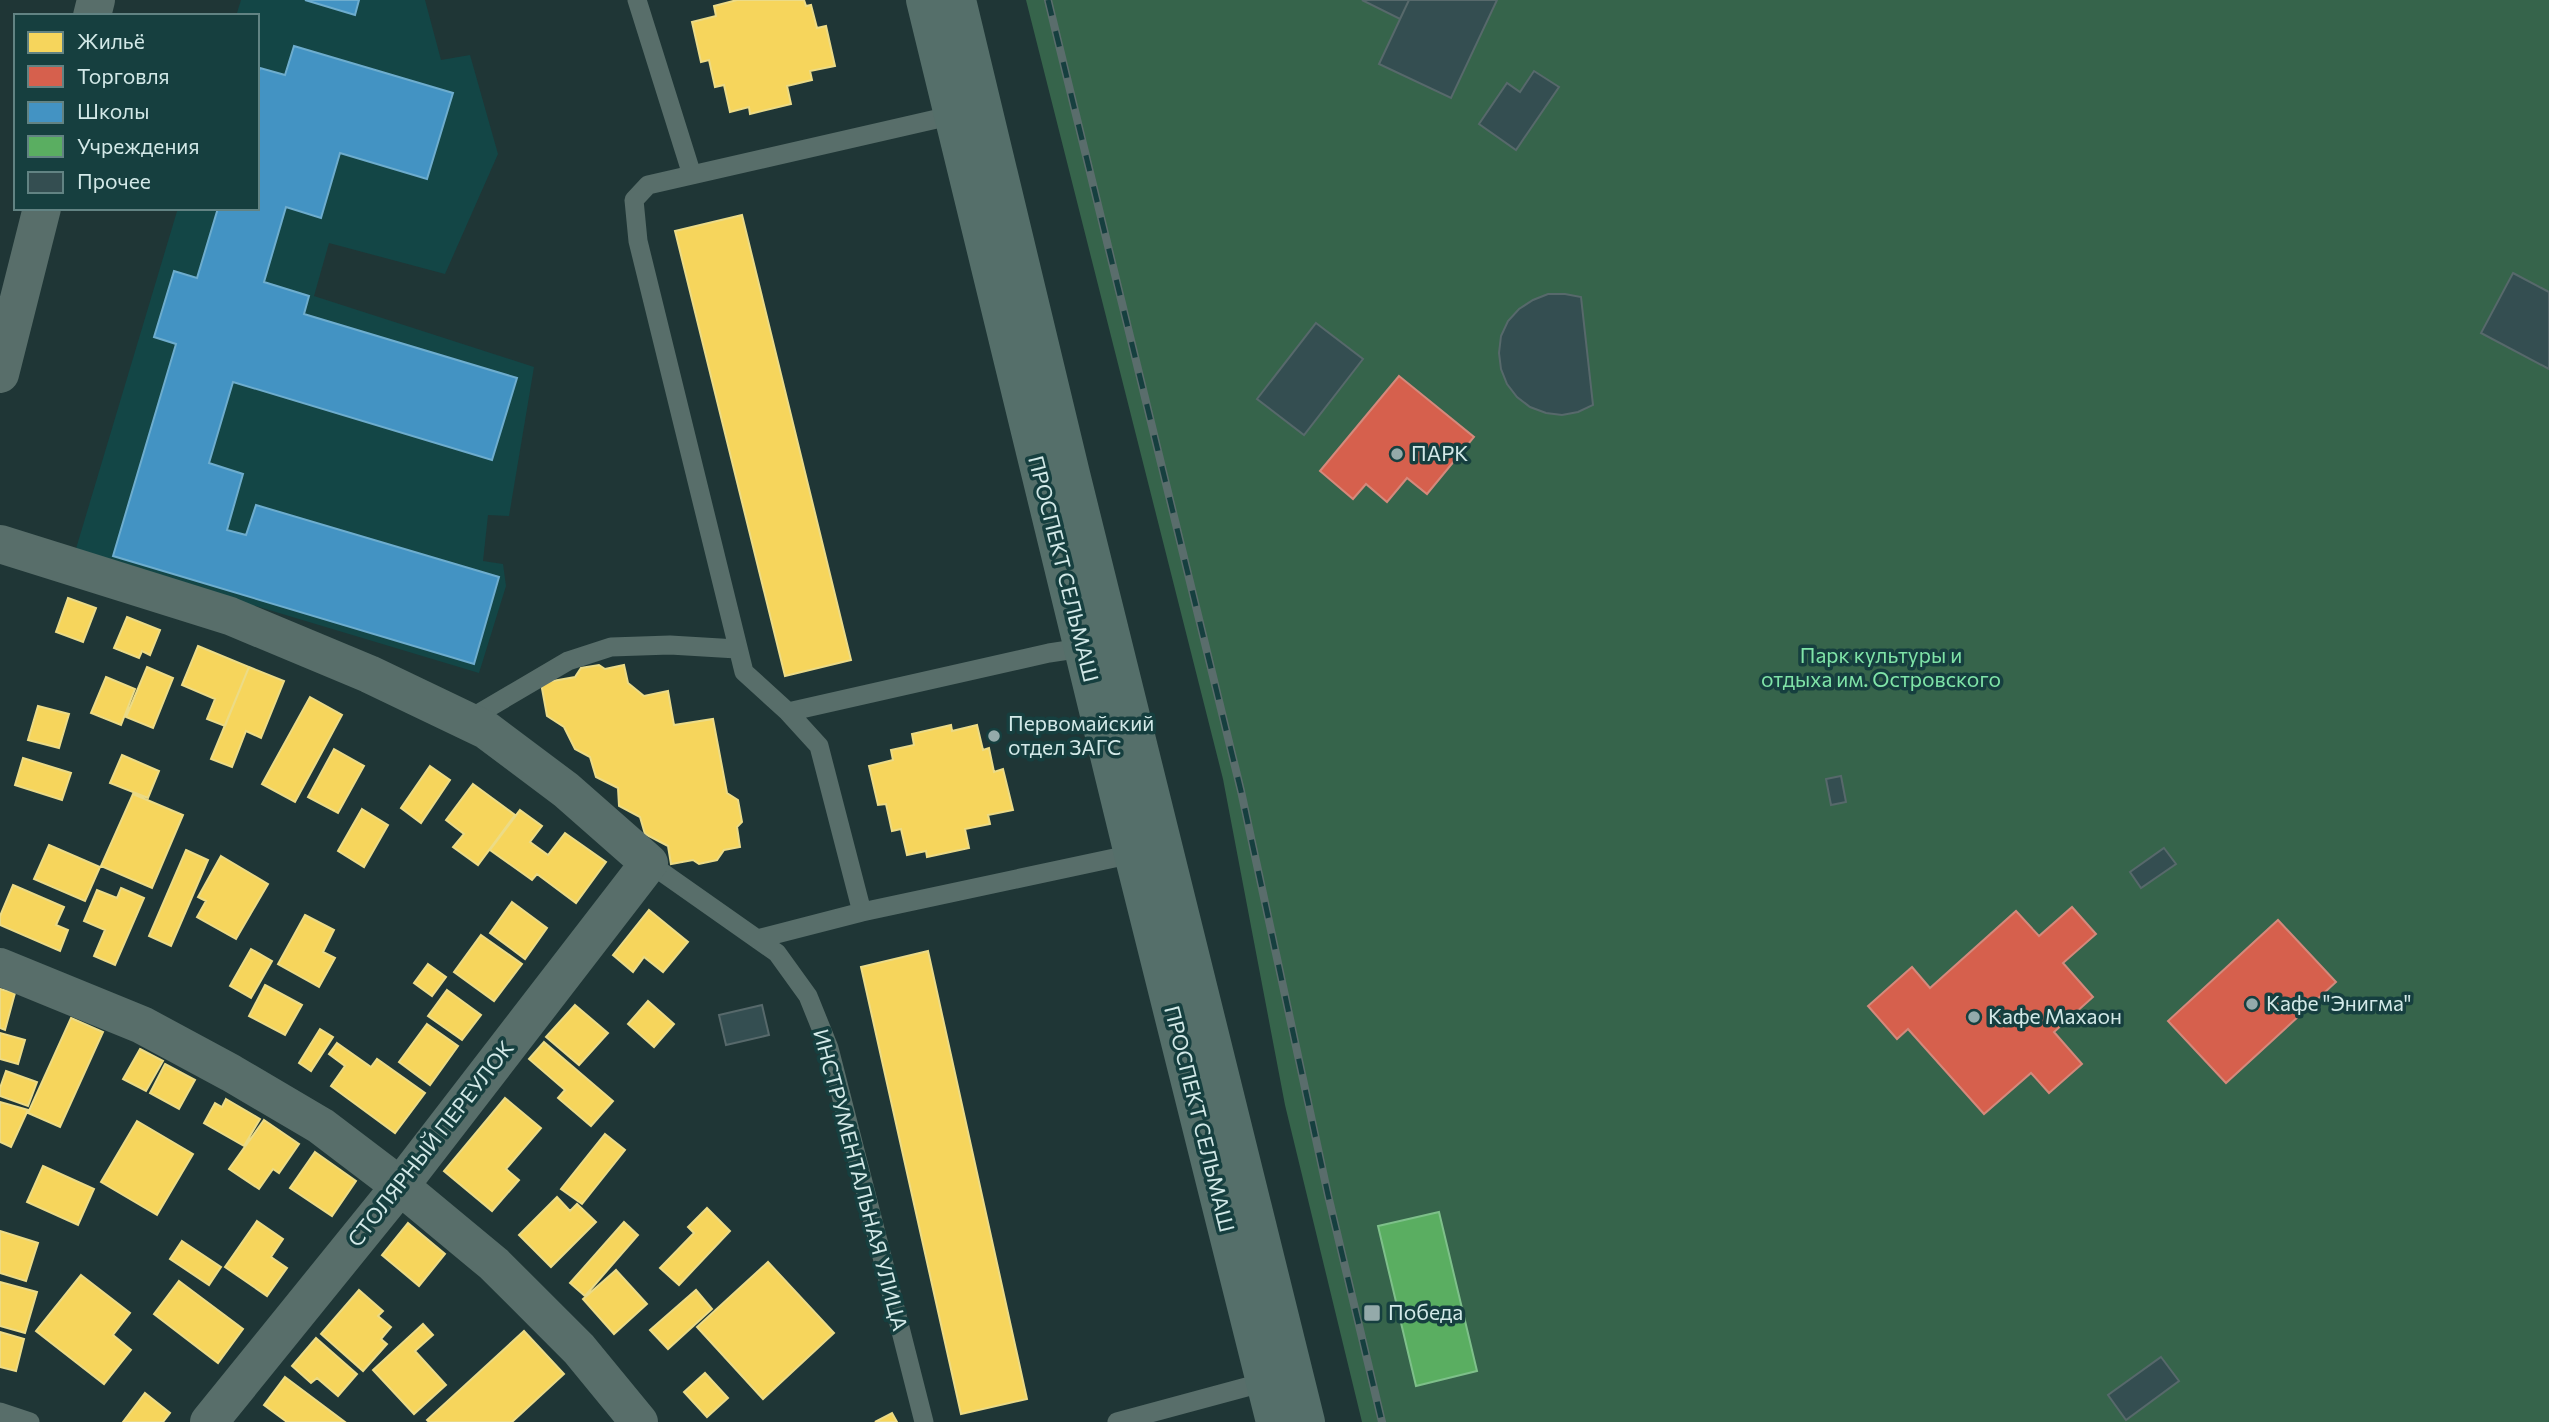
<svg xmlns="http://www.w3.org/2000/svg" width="2549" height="1422" font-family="Commissioner,sans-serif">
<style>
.built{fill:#134646}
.green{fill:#36644b}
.homes{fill:#f6d55c;stroke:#ecdb86;stroke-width:2}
.shops{fill:#d6604d;stroke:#d5897c;stroke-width:2}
.schools{fill:#4393c3;stroke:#6eadce;stroke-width:2}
.public{fill:#5aae61;stroke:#7ec08a;stroke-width:2}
.building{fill:#344e51;stroke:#57696b;stroke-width:2}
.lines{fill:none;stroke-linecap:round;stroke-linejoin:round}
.service{stroke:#586e6a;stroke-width:19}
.minor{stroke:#586e6a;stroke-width:38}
.tertiary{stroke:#586e6a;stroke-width:38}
.secondary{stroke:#556f6a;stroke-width:38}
.rail-casing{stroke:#5a6d6c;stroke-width:8}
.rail{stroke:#163f3f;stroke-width:5;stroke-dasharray:16;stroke-linecap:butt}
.poi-dot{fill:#94aaaa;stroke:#163f3f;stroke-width:2.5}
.labels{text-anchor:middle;stroke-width:7;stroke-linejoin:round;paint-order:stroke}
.poi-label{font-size:21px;fill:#d3e9e8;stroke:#163f3f;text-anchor:start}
.street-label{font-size:21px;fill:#d3e9e8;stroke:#163f3f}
.park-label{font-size:21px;fill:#7fe4a8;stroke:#163f3f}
</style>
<rect width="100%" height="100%" fill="#1f3636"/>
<!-- built -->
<path class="built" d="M 241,0 L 425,0 L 441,60 L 470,55 L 498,154 L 445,274 L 329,243 L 314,296 L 534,367 L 509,516 L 488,515 L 483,561 L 503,564 L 506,586 L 479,673 L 75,552 L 178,208 L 257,208 L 257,16 L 236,16 Z"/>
<!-- green -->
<path class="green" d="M 1026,0 L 2549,0 L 2549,1422 L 1362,1422 L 1285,1105 L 1223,779 Z"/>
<!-- homes -->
<path class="homes" d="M 737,0 L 804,0 L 806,6 L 811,5 L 817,28 L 826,26 L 835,66 L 810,71 L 812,80 L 787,86 L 791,104 L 750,114 L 749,107 L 730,112 L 724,85 L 715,87 L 709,60 L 701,62 L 692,22 L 716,16 L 714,6 Z
M 742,215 L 851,660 L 785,676 L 675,231 Z
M 68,598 L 96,608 L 83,642 L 56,632 Z
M 127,617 L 160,630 L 150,655 L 142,651 L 139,658 L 114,648 Z
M 198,646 L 249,667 L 225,726 L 207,719 L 215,699 L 182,685 Z
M 599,665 L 605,669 L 624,665 L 628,683 L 644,696 L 668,691 L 674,725 L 713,719 L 727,793 L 738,800 L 742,822 L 737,827 L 740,847 L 724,850 L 717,860 L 699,864 L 693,860 L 671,864 L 668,846 L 645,834 L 640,817 L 619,806 L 618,788 L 596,777 L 590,757 L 575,749 L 564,727 L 547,716 L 541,683 L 575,677 L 581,668 Z
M 147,667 L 173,678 L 153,728 L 126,717 Z
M 249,667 L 284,681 L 261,738 L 246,731 L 232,767 L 211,759 Z
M 106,677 L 135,689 L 121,725 L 91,713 Z
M 310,697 L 342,715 L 295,802 L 262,784 Z
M 38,706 L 69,714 L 59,748 L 28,740 Z
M 951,725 L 952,731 L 977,725 L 983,750 L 989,748 L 994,772 L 1003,769 L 1013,810 L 988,815 L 990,824 L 965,829 L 969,848 L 927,857 L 926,851 L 907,855 L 901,829 L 892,831 L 886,804 L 878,805 L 869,766 L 893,760 L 891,750 L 914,745 L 912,734 Z
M 334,749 L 364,766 L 338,813 L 308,797 Z
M 122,755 L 159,771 L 148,798 L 110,783 Z
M 23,758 L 71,773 L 62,800 L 15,785 Z
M 430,766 L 450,780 L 421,823 L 401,808 Z
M 473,784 L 515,815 L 478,865 L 453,847 L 464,834 L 446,820 Z
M 133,794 L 183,815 L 152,888 L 101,866 Z
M 362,809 L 388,825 L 364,867 L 338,851 Z
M 520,810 L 542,826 L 530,842 L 548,855 L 565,833 L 606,862 L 576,903 L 537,874 L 532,880 L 490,850 Z
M 49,845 L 100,867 L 85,901 L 34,879 Z
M 186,850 L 208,860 L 171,946 L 149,936 Z
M 221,856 L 268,884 L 236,939 L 197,917 L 206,901 L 198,897 Z
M 13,885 L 64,907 L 56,925 L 68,930 L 60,951 L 0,925 L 0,916 Z
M 121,888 L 144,898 L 115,965 L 94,956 L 105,930 L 84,921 L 97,890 L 117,898 Z
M 512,902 L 547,928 L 525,959 L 490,933 Z
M 649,910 L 688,942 L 663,972 L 644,957 L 633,972 L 613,955 Z
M 305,915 L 334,930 L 323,952 L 335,958 L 319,987 L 278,964 Z
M 481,935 L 522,964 L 494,1001 L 454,972 Z
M 251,949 L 272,961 L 251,998 L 230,986 Z
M 928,951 L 1027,1399 L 961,1414 L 861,967 Z
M 428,964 L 446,977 L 432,996 L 414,983 Z
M 265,985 L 302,1005 L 285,1035 L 249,1016 Z
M 0,989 L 15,993 L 5,1030 L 0,1028 Z
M 447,990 L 481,1015 L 462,1040 L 428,1016 Z
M 648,1001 L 674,1024 L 654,1047 L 628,1024 Z
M 575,1005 L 608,1033 L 579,1065 L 546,1037 Z
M 71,1018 L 103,1032 L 60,1127 L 28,1113 Z
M 427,1024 L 458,1046 L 430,1085 L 399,1062 Z
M 320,1029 L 333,1037 L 311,1071 L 299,1063 Z
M 0,1033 L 25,1040 L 18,1064 L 0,1059 Z
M 544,1042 L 613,1101 L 591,1126 L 558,1098 L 565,1090 L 529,1059 Z
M 337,1043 L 371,1067 L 377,1059 L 425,1093 L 395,1133 L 331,1086 L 345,1066 L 329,1054 Z
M 140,1049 L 163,1061 L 146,1091 L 123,1079 Z
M 165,1064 L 195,1080 L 179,1109 L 150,1093 Z
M 6,1071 L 37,1082 L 28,1106 L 0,1096 L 0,1088 Z
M 505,1098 L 541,1128 L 506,1169 L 519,1180 L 492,1211 L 444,1171 Z
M 226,1099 L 260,1119 L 244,1146 L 204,1123 L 215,1103 L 222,1107 Z
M 0,1102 L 28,1110 L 11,1147 L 0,1142 Z
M 264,1120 L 299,1144 L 279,1173 L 273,1169 L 259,1189 L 229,1169 Z
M 137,1121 L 193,1154 L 157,1215 L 101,1182 Z
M 605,1134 L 625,1150 L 582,1204 L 561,1189 Z
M 315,1152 L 356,1181 L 332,1216 L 290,1188 Z
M 43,1166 L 94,1189 L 78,1225 L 27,1202 Z
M 557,1197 L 570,1211 L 577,1204 L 596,1222 L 551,1267 L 519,1235 Z
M 707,1208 L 730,1231 L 679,1285 L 660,1268 L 694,1233 L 688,1227 Z
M 257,1221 L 283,1239 L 271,1257 L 287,1268 L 267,1296 L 225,1267 Z
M 624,1222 L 638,1235 L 585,1296 L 570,1283 Z
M 408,1223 L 445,1254 L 419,1286 L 382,1255 Z
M 0,1231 L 38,1243 L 26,1281 L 0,1273 Z
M 182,1241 L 221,1267 L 209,1285 L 170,1259 Z
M 768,1262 L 834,1333 L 763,1399 L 697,1327 Z
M 616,1270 L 647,1304 L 614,1334 L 583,1299 Z
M 81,1275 L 130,1313 L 113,1335 L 131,1350 L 104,1384 L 36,1331 Z
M 179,1281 L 243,1329 L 218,1363 L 154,1314 Z
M 0,1282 L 37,1292 L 25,1333 L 0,1326 Z
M 359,1290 L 383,1311 L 378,1316 L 391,1327 L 381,1339 L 387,1344 L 363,1371 L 321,1334 Z
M 696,1290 L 712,1309 L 668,1349 L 650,1330 Z
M 423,1324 L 433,1335 L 415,1351 L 446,1385 L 414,1414 L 373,1370 Z
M 524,1331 L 564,1374 L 512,1422 L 429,1422 L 427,1420 Z
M 0,1332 L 24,1339 L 16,1371 L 0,1367 Z
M 316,1338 L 357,1374 L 338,1396 L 317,1378 L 311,1383 L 292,1366 Z
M 705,1373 L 728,1398 L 707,1417 L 684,1392 Z
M 285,1377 L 345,1422 L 287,1422 L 264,1405 Z
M 145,1393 L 170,1413 L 163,1422 L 123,1422 Z
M 892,1413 L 897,1422 L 875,1422 Z"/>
<!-- shops -->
<path class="shops" d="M 1399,376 L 1474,437 L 1427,494 L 1407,478 L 1387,502 L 1366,484 L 1353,499 L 1320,471 Z
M 2072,907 L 2096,934 L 2063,963 L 2093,997 L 2054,1032 L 2082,1064 L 2049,1093 L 2031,1073 L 1984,1114 L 1908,1029 L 1897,1039 L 1868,1006 L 1912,967 L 1930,988 L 2016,911 L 2039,936 Z
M 2278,920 L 2336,982 L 2226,1083 L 2168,1021 Z"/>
<!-- schools -->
<path class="schools" d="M 305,0 L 359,0 L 355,15 Z
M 294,46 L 453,93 L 427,179 L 340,153 L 321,218 L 286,207 L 264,282 L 309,296 L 304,314 L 517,378 L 492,460 L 233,382 L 209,463 L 243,474 L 227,530 L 246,535 L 256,505 L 499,577 L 474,664 L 113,556 L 176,344 L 154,337 L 174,271 L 197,278 L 218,208 L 257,208 L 257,77 L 260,68 L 285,75 Z"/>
<!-- public -->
<path class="public" d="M 1439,1212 L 1477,1371 L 1416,1386 L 1378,1226 Z"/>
<!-- building -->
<path class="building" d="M 1362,0 L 1409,0 L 1400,19 Z
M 1409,0 L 1497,0 L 1451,98 L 1379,64 Z
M 1534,71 L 1559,87 L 1516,150 L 1479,124 L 1507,83 L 1520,92 Z
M 2513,273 L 2549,292 L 2549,369 L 2481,333 Z
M 1548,294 L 1565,294 L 1581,297 L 1593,405 L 1578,412 L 1562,415 L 1546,413 L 1530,407 L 1517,397 L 1507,384 L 1501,369 L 1499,353 L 1501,336 L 1508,321 L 1519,309 L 1533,300 Z
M 1316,323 L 1363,359 L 1304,435 L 1257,399 Z
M 1841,776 L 1846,802 L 1831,805 L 1826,779 Z
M 2164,848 L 2176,864 L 2141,888 L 2130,872 Z
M 762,1005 L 769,1035 L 726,1045 L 719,1015 Z
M 2161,1357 L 2179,1381 L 2126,1420 L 2108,1395 Z"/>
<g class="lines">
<!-- service -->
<path class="service" d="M 637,0 L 692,175
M 788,712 L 1049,653 L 1082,648
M 466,721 L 568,661 L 611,647 L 670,645 L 737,649
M 649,863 L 777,953 L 808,996 L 829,1048 L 924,1422
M 862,912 L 819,746 L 788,712 L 744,672 L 638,241 L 634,200 L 648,185 L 954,115
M 757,939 L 862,912 L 1133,854
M 0,1412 L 30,1422
M 1117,1422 L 1265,1382"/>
<!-- minor -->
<path class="minor" d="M 0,544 L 230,616 L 369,674 L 486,730 L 566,790 L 649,863 L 400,1186 L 209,1422
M 0,967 L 142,1025 L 231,1073 L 321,1126 L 400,1186 L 494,1264 L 579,1349 L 639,1422"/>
<!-- tertiary -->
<path class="tertiary" d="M 92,16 L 96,0
M 0,374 L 42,208"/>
<!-- secondary -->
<path class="secondary" d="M 925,0 L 1133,854 L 1275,1422
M 957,0 L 1071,474 L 1306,1422"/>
<!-- rail casing -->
<g class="rail-casing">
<path id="rail" d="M 1048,0 L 1241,791 L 1328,1195 L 1382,1422"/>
</g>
<!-- rail -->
<use href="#rail" class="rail"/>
</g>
<!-- markers -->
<g class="poi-dot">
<circle cx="1397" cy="454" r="7"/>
<circle cx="994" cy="736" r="7"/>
<circle cx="2252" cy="1004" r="7"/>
<circle cx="1974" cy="1017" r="7"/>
<rect x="1363" y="1304" width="18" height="18" rx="3.5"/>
</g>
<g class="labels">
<!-- poi labels -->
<g class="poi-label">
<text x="1411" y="461">ПАРК</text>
<text x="1008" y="731">Первомайский<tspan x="1008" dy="24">отдел ЗАГС</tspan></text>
<text x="2266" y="1011">Кафе "Энигма"</text>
<text x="1988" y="1024">Кафе Махаон</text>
<text x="1388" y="1320">Победа</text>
</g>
<!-- street labels -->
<g class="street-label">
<text transform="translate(1063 569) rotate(76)" y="7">ПРОСПЕКТ СЕЛЬМАШ</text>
<text transform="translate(1199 1119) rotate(76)" y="7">ПРОСПЕКТ СЕЛЬМАШ</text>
<text transform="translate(431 1144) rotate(-52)" y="7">СТОЛЯРНЫЙ ПЕРЕУЛОК</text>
<text transform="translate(860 1180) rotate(75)" y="7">ИНСТРУМЕНТАЛЬНАЯ УЛИЦА</text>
</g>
<!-- park labels -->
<g class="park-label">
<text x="1881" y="663">Парк культуры и<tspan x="1881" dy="24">отдыха им. Островского</tspan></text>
</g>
</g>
<!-- legend -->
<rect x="14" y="14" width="245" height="196" fill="#163f3f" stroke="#628383" stroke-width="2"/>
<rect x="28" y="32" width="35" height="21" fill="#f6d55c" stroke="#628383" stroke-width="2"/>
<text x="77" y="49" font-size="21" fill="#d3e9e8">Жильё</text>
<rect x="28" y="66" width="35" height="21" fill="#d6604d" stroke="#628383" stroke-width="2"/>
<text x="77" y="84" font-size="21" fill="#d3e9e8">Торговля</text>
<rect x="28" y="102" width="35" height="21" fill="#4393c3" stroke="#628383" stroke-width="2"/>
<text x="77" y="119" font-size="21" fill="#d3e9e8">Школы</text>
<rect x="28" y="136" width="35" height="21" fill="#5aae61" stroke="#628383" stroke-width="2"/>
<text x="77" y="154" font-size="21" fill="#d3e9e8">Учреждения</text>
<rect x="28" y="172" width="35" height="21" fill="#344e51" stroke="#628383" stroke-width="2"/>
<text x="77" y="189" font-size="21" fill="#d3e9e8">Прочее</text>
</svg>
